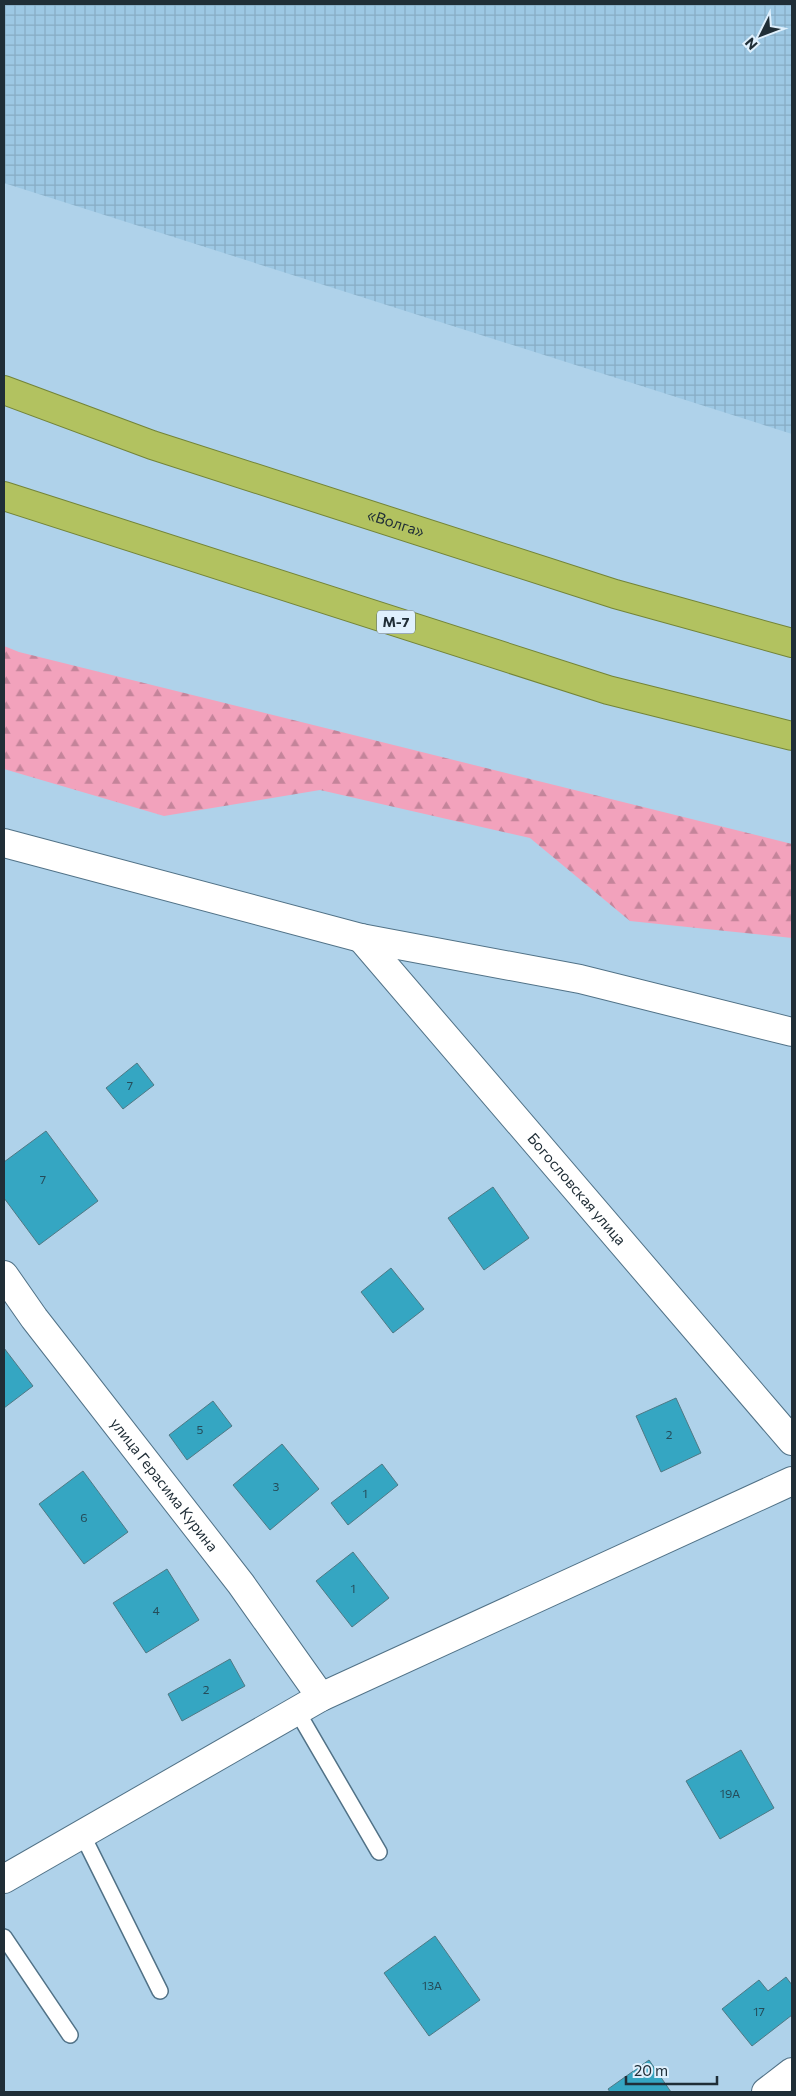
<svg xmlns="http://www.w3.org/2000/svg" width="796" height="2096" font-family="Commissioner,sans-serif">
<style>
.industrial{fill:url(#industrial-grid)}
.forest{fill:url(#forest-firs)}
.building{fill:#35a6c2;stroke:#4f7985}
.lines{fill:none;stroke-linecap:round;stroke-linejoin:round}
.service-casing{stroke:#517287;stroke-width:18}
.minor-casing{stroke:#517287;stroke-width:30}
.trunk-casing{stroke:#738438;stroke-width:30}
.service{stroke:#fff;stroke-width:15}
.minor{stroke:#fff;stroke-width:28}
.trunk{stroke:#b2c260;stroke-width:28}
.labels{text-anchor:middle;stroke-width:4;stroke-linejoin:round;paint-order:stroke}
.number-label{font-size:12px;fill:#254c5a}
.shield{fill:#dff0fd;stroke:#596872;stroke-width:1}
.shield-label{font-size:14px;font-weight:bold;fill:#202e37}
.street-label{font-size:15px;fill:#202e37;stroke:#dff0fd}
</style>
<defs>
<pattern id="industrial-grid" width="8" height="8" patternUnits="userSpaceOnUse" patternTransform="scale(1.25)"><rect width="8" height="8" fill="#9dc8e4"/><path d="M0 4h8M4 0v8" fill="none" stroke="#87acc4"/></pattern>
<pattern id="forest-firs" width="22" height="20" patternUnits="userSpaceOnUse" patternTransform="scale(1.25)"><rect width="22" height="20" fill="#f2a2bc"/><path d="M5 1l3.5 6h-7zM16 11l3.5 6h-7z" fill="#c4849a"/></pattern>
</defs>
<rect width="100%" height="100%" fill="#afd2ea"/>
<!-- industrial -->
<path class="industrial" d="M 4,4 L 792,4 L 792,434 L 4,183 Z"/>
<!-- forest -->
<path class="forest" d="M 4,646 L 19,652 L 792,844 L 792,938 L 630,921 L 530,838 L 320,790 L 164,816 L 4,769 Z"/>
<!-- building -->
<path class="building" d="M 137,1063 L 154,1085 L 123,1109 L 106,1088 Z
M 46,1131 L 98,1201 L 39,1245 L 4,1198 L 4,1162 Z
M 493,1187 L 529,1238 L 484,1270 L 448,1218 Z
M 391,1268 L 424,1309 L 393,1333 L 361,1292 Z
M 4,1348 L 33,1386 L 4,1408 Z
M 676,1398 L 701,1453 L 661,1472 L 636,1416 Z
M 213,1401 L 232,1426 L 187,1460 L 169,1435 Z
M 282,1444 L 319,1489 L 270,1530 L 233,1485 Z
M 382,1464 L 398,1485 L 348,1525 L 331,1503 Z
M 83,1471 L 128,1532 L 84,1564 L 39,1504 Z
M 353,1552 L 389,1598 L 352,1627 L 316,1581 Z
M 167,1569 L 199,1620 L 146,1653 L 113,1603 Z
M 230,1659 L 245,1686 L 182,1721 L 168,1694 Z
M 741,1750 L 774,1808 L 720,1839 L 686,1781 Z
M 435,1936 L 480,2000 L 429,2036 L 384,1973 Z
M 786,1977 L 792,1985 L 792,2015 L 752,2046 L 722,2009 L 759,1980 L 768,1991 Z
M 649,2060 L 671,2092 L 610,2092 L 608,2089 Z"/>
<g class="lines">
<!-- service casing -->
<g class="service-casing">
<path id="service" d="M 297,1711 L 379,1852
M 82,1834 L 160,1991
M 4,1937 L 70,2035"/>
</g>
<!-- minor casing -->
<g class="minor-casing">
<g id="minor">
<path d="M 4,843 L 361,938 L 580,979 L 792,1032"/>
<path id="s1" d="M 361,938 L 792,1441"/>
<path id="s2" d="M 4,1275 L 34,1318 L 241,1584 L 321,1697"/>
<path d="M 4,1879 L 321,1697 L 792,1481"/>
<path d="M 766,2092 L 792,2072"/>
</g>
</g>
<!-- trunk casing -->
<g class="trunk-casing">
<g id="trunk">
<path id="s3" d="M 4,390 L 152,445 L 615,594 L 792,643"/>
<path d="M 4,496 L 608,690 L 792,736"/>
</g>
</g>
<!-- service -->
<use href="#service" class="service"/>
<!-- minor -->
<use href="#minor" class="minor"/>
<!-- trunk -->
<use href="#trunk" class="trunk"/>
</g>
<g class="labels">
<!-- number labels -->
<g class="number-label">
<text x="130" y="1090">7</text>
<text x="43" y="1184">7</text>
<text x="200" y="1434">5</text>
<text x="669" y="1439">2</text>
<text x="276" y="1491">3</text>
<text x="365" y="1498">1</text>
<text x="84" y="1522">6</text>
<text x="353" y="1593">1</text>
<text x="156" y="1615">4</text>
<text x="206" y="1694">2</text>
<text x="730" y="1798">19А</text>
<text x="432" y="1990">13А</text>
<text x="759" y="2016">17</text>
</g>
<!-- shield labels -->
<rect class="shield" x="377" y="610.5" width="38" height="23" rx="4"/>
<g class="shield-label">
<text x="396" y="627">М-7</text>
</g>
<!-- street labels -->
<g class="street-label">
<text dy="5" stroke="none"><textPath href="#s3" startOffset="414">«Волга»</textPath></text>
<text dy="5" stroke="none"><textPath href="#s1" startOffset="331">Богословская улица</textPath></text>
<text dy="5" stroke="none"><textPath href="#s2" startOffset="264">улица Герасима Курина</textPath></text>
</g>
</g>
<!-- border -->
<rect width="796" height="2096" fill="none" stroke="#202e37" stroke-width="10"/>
<!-- north arrow -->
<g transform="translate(761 35) rotate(228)" stroke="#dff0fd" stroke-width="4" paint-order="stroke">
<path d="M0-4L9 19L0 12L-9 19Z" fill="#202e37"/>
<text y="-8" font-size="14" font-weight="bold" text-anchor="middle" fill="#202e37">N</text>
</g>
<!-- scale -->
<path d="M626 2076v8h91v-8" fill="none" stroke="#202e37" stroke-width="2.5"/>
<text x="634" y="2076" font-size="15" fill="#202e37" stroke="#dff0fd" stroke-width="4" paint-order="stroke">20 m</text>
</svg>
